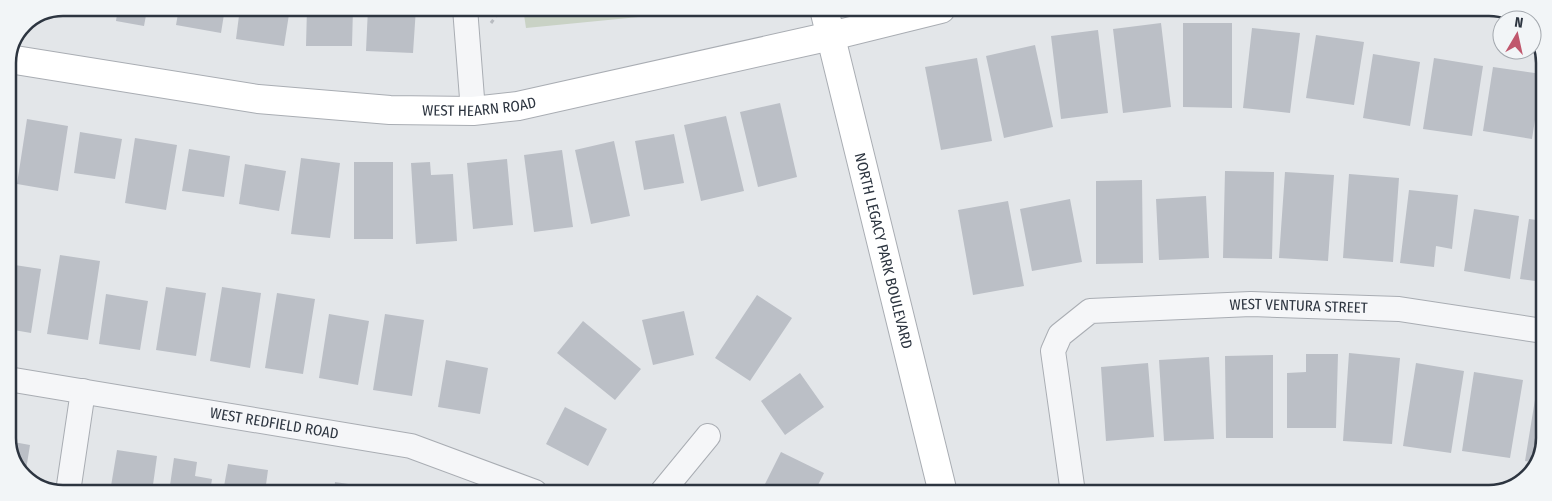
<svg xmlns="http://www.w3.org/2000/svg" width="1552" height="501" font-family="'Fira Sans Condensed',sans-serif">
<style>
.green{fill:#c9d2c5}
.building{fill:#bbbfc6}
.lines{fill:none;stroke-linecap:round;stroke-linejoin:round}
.street-casing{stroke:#a9adb3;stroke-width:26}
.secondary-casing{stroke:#a9adb3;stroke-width:30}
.path{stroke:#b9bcc1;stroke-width:3;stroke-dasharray:4 4;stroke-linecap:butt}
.street{stroke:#f5f6f8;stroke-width:24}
.secondary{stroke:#fff;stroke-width:28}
.labels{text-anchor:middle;stroke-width:5;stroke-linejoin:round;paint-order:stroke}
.street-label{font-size:15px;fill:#2d3540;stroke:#f2f5f7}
.rim{fill:none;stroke:#2d3540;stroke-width:2.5}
</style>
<rect width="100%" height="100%" fill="#e3e6e9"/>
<!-- green -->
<path class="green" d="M 523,8 L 731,8 L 526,28 Z"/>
<!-- building -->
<path class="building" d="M 84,8 L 105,8 L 104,12 Z
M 118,8 L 164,8 L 163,13 L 147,10 L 144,26 L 116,21 Z
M 179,8 L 225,8 L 221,33 L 176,25 Z
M 240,8 L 290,8 L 284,46 L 236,39 Z
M 307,8 L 353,8 L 352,46 L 306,46 Z
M 368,8 L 416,8 L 413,53 L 366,51 Z
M 1161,23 L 1171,107 L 1123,113 L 1113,29 Z
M 1183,23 L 1232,23 L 1232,108 L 1183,107 Z
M 1252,28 L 1300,33 L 1290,113 L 1243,108 Z
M 1098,30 L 1108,113 L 1061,119 L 1051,36 Z
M 1316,35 L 1364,42 L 1354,105 L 1306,98 Z
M 1035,45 L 1053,127 L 1004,138 L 986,56 Z
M 1373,54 L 1420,62 L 1410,126 L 1363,118 Z
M 977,58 L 992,141 L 941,150 L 925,67 Z
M 1434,58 L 1483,66 L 1472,136 L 1423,129 Z
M 1493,67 L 1542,74 L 1532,139 L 1483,131 Z
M 780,103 L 797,177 L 758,187 L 740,112 Z
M 8,112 L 13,113 L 9,143 L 8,143 Z
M 726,116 L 744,191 L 701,201 L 684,125 Z
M 27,119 L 68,126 L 58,191 L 17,184 Z
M 80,132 L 122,139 L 115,179 L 74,173 Z
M 674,134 L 684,183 L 644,190 L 635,141 Z
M 135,138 L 177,145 L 166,210 L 125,203 Z
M 614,141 L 630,216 L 591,224 L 575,150 Z
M 189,149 L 230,156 L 224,197 L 182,191 Z
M 562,150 L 573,227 L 534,232 L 524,155 Z
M 301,158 L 340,163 L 330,238 L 291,234 Z
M 507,159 L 513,225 L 473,229 L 467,163 Z
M 354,162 L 393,162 L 393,239 L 354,239 Z
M 430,162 L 431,175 L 453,174 L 457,241 L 416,244 L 411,163 Z
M 245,164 L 286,171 L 279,211 L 239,204 Z
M 1225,171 L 1274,172 L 1272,259 L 1223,258 Z
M 1285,172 L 1334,175 L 1328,261 L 1279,258 Z
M 1349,174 L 1399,178 L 1393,262 L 1343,258 Z
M 1142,180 L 1143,263 L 1096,264 L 1096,181 Z
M 1409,190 L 1458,195 L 1452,249 L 1436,246 L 1434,267 L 1400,263 Z
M 1206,196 L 1209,258 L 1159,260 L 1156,199 Z
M 1070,199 L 1082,262 L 1032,271 L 1020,209 Z
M 1008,201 L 1024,286 L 973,295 L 958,210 Z
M 1474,209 L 1519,216 L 1510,279 L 1464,271 Z
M 1529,219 L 1544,221 L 1543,282 L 1520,279 Z
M 60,255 L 100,261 L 88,340 L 47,334 Z
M 8,264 L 41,269 L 31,333 L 8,329 Z
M 166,287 L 206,293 L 196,356 L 156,350 Z
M 222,287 L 261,293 L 250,368 L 210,361 Z
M 277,293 L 315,299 L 303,374 L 265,368 Z
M 106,294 L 148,301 L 140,350 L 99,344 Z
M 757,295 L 792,318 L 750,381 L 715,358 Z
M 684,311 L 694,355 L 653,365 L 642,320 Z
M 329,314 L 369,321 L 358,385 L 319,378 Z
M 385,314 L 424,320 L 412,396 L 373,390 Z
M 583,321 L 641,369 L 615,400 L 557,353 Z
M 1349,353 L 1400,358 L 1392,444 L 1343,441 Z
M 1306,354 L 1338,354 L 1336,428 L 1287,428 L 1287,373 L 1306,372 Z
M 1273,355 L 1273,438 L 1226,438 L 1225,356 Z
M 1209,357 L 1214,439 L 1164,441 L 1159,360 Z
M 446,360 L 488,368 L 480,414 L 438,407 Z
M 1148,363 L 1154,437 L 1106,441 L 1101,367 Z
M 1416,363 L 1464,371 L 1451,453 L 1403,446 Z
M 1474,372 L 1523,380 L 1510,458 L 1462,451 Z
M 800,373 L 824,407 L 785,435 L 761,401 Z
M 1538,381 L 1543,382 L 1543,453 L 1535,463 L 1525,461 Z
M 565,407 L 607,429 L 588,466 L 546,444 Z
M 8,441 L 30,445 L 25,476 L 19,472 Z
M 117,450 L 157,456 L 152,492 L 110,492 Z
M 781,452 L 824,473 L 814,493 L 761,492 Z
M 174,458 L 197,462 L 195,476 L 212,479 L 210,492 L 169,492 Z
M 228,464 L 268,470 L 265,492 L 223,492 Z
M 335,482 L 375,488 L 375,492 L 334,492 Z
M 280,484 L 322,491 L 322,492 L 279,492 Z
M 1180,488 L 1229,489 L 1229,493 L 1180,493 Z
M 1120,489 L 1170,489 L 1170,493 L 1120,493 Z
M 1247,489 L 1295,492 L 1295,493 L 1247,493 Z"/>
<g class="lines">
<!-- street casing -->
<g class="street-casing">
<g id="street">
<path d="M 465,8 L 473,111"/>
<path id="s1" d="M 8,379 L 411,446 L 535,492"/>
<path d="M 68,492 L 83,391"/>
<path d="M 662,492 L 708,436"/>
<path id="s2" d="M 1073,493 L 1053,351 L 1060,335 L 1090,311 L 1251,304 L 1399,309 L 1543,331"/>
</g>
</g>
<!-- secondary casing -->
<g class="secondary-casing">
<g id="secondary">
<path id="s3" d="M 824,9 L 943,493"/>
<path id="s4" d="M 9,59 L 258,99 L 390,110 L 473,111 L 518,106 L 831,36 L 941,9"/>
</g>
</g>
<!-- path -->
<path class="path" d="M 491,23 L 502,8"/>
<!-- street -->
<use href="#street" class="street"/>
<!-- secondary -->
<use href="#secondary" class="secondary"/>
</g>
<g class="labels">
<!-- street labels -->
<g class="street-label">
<text dy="5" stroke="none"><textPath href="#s4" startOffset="474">WEST HEARN ROAD</textPath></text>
<text dy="5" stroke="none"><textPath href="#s3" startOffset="249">NORTH LEGACY PARK BOULEVARD</textPath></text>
<text dy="5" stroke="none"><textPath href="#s2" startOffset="408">WEST VENTURA STREET</textPath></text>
<text dy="5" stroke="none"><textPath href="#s1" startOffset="270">WEST REDFIELD ROAD</textPath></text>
</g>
</g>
<!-- crop -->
<path d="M0 0H1552V501H0ZM63 16H1489A47 47 0 0 1 1536 63V438A47 47 0 0 1 1489 485H63A47 47 0 0 1 16 438V63A47 47 0 0 1 63 16Z" fill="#f2f5f7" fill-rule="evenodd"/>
<path class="rim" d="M63 16H1489A47 47 0 0 1 1536 63V438A47 47 0 0 1 1489 485H63A47 47 0 0 1 16 438V63A47 47 0 0 1 63 16Z"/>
<!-- north arrow -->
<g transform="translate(1517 35) rotate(9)"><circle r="24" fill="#f2f5f7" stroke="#a3a8ae"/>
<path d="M0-4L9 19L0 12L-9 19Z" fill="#c0576d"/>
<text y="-8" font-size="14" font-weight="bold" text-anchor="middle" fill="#2d3540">N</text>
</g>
</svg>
